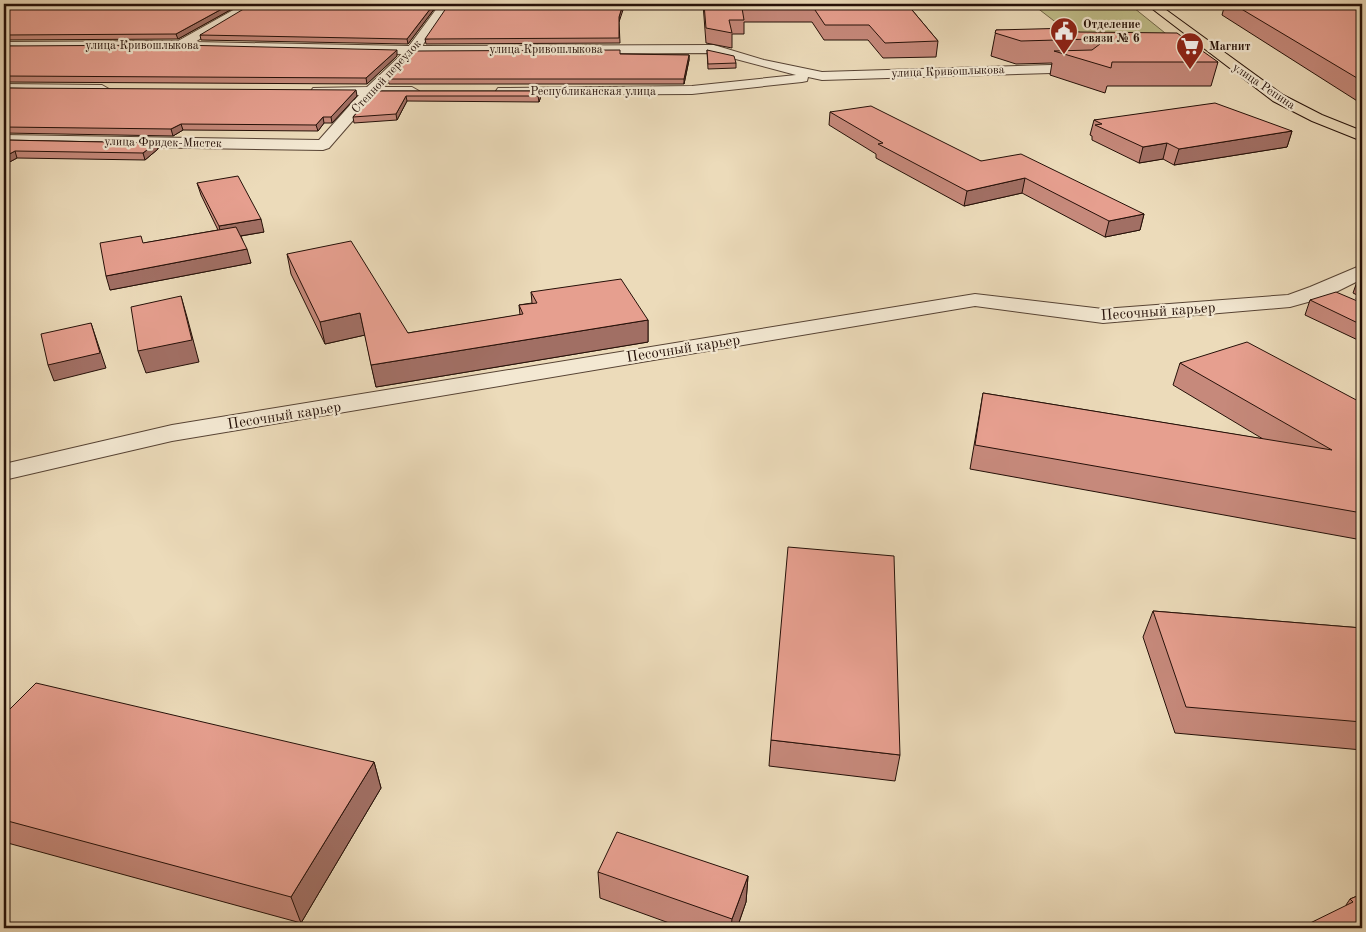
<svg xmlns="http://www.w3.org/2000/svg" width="1366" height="932" font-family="'Old Standard TT',serif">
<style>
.green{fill:#c0be8a;stroke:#726749}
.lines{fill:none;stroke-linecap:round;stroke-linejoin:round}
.minor-casing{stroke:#574334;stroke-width:2}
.primary-casing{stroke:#251008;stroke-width:2}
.minor{fill:#f3e8d2;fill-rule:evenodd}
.primary{fill:#ecdbba;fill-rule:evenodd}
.wall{fill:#c6897b;stroke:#251008}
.shaded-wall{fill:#a16f64;stroke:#251008}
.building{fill:#e69f8f;stroke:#251008}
.labels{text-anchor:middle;stroke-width:4.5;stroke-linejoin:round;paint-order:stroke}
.far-poi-label{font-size:12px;font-weight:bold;fill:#251008;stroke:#f3e8d2;text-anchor:start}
.far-street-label{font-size:12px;fill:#251008;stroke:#f3e8d2}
.street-label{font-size:15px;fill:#251008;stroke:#f3e8d2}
</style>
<rect width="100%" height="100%" fill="#ecdbba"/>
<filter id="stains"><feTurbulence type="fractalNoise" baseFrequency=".004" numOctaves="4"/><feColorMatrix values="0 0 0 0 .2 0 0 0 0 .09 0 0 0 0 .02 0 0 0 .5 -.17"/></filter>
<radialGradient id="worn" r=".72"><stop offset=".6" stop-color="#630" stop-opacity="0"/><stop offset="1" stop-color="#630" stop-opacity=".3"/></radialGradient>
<!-- green -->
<path class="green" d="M 1036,7 L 1134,8 L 1175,41 L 1097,54 Z"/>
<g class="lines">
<!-- minor casing -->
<g class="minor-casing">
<path id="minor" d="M 244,4 L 257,4 L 195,42 L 409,46 L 440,4 L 450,4 L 422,46 L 714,45 L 764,60 L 822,72 L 1086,64 L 1093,68 L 1086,72 L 822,80 L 808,77 L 807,81 L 802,82 L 692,94 L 503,95 L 496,91 L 498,88 L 692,86 L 796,75 L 713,53 L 416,54 L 383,87 L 412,87 L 419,91 L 417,94 L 375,95 L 329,148 L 323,150 L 4,145 L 4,135 L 319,140 L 359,95 L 318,95 L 313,94 L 311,91 L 313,88 L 367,87 L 402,54 L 180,49 L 4,50 L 4,42 L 178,41 Z
M 4,84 L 102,85 L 109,89 L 102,93 L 4,92 Z
M 1362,265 L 1362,279 L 1326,297 L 1290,307 L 1103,323 L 975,306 L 172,441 L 4,480 L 4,464 L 172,425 L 975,294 L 1103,309 L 1288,295 L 1310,287 Z"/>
</g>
<!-- primary casing -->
<g class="primary-casing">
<path id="primary" d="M 1146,4 L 1158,4 L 1283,95 L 1322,115 L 1362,131 L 1362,141 L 1312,121 L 1273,101 Z"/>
</g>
<!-- minor -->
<use href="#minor" class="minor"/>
<!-- primary -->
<use href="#primary" class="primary"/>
</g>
<!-- wall -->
<path class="wall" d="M 4,4 L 241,4 L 178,39 L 4,40 L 4,41 Z
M 438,4 L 408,44 L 201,40 L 200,35 Z
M 703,4 L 907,4 L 938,41 L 936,57 L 883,58 L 868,40 L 824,40 L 812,22 L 744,22 L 744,34 L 732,34 L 732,48 L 706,43 Z
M 1225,4 L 1362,4 L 1362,104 L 1222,15 Z
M 619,22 L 620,43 L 426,44 L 425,39 Z
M 996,30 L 1078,32 L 1218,62 L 1211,86 L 1107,86 L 1105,93 L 1050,75 L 1052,63 L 1016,64 L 991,56 Z
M 4,46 L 397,56 L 367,84 L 4,82 Z
M 707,50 L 736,63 L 736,68 L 708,69 Z
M 620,54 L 689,55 L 689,60 L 684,84 L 389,84 L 388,79 Z
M 4,88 L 357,96 L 332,123 L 324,123 L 318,131 L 183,130 L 173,136 L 4,133 Z
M 376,91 L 541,91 L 541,96 L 539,102 L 407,101 L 397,120 L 354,123 L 353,117 Z
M 830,112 L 1144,214 L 1140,230 L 1105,237 L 1022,193 L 964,206 L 876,158 L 876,154 L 829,125 Z
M 1094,120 L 1292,131 L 1287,147 L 1174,165 L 1163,159 L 1139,163 L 1092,140 L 1092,136 L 1090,135 Z
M 4,140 L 156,143 L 158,149 L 145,160 L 17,158 L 4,165 Z
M 197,183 L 264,232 L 241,236 L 251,263 L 110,290 L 144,243 L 218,230 L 201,195 Z
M 287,254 L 408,333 L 520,315 L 519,305 L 532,303 L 531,292 L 648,320 L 648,342 L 376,387 L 365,335 L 325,344 L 291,274 Z
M 1362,278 L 1362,301 L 1356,299 L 1357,295 L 1353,293 L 1358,279 Z
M 1310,300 L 1362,303 L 1362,342 L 1305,315 Z
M 1180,363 L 1362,403 L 1362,540 L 970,469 L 983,393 L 1263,439 L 1173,385 Z
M 1153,611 L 1362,628 L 1362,750 L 1175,733 L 1143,637 Z
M 4,715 L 374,762 L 381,788 L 301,923 L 4,842 Z
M 771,740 L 900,755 L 895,781 L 769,766 Z
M 598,872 L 748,876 L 746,902 L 737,928 L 683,928 L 600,898 Z
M 1362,894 L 1362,928 L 1346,905 L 1350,899 Z"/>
<!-- shaded-wall -->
<path class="shaded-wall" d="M 231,4 L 241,4 L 178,39 L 176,34 Z
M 434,4 L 438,4 L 408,44 L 407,39 Z
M 623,4 L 625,4 L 619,22 L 619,17 Z
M 397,50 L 397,56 L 367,84 L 366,78 Z
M 689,55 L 689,60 L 684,84 L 684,79 Z
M 356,90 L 357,96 L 332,123 L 331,117 Z
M 541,91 L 541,96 L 539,102 L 538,96 Z
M 406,96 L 407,101 L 397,120 L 396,114 Z
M 323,117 L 324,123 L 318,131 L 316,125 Z
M 181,124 L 183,130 L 173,136 L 171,129 Z
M 1292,131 L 1287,147 L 1174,165 L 1179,149 Z
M 156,143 L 158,149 L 145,160 L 143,153 Z
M 1167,143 L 1163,159 L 1139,163 L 1143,147 Z
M 15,151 L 17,158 L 4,165 L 4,157 Z
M 1025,178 L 1022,193 L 964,206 L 967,191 Z
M 1144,214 L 1140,230 L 1105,237 L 1109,221 Z
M 261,219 L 264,232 L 222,239 L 219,226 Z
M 247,249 L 251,263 L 110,290 L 106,276 Z
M 181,296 L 187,317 L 199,362 L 146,373 L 138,351 Z
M 360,313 L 365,335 L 325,344 L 320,322 Z
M 648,320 L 648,342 L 376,387 L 371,365 Z
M 91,323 L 106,368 L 54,381 L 48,365 Z
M 374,762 L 381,788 L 301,923 L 291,897 Z
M 748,876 L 746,902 L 737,928 L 731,928 L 732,919 Z"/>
<!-- building -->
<path class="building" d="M 4,4 L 231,4 L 176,34 L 4,35 Z
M 252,4 L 434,4 L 407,39 L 200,35 Z
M 449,4 L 623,4 L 619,17 L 619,38 L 425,39 Z
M 704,4 L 907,4 L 938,41 L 885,43 L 869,25 L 825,25 L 813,7 L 742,8 L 744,20 L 729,20 L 732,33 L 706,28 Z
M 1233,4 L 1362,4 L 1362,81 Z
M 1072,28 L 1078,32 L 1177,33 L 1218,62 L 1112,62 L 1111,68 L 1054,51 L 1092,50 L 1100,44 L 1092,39 L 1021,41 L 995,33 L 996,30 Z
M 178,45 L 397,50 L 366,78 L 4,76 L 4,46 Z
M 620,50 L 620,54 L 689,55 L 684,79 L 388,79 L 416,51 Z
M 707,50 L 734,56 L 736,63 L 708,64 Z
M 4,88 L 356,90 L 331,117 L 323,117 L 316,125 L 181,124 L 171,129 L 4,127 Z
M 376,91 L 541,91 L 538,96 L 406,96 L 396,114 L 353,117 Z
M 1215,103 L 1292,131 L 1179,149 L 1167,143 L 1143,147 L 1095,125 L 1102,124 L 1094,120 Z
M 871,106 L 981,161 L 1021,154 L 1144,214 L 1109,221 L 1025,178 L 967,191 L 878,144 L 883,143 L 830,112 Z
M 4,140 L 156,143 L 143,153 L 15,151 L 4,157 Z
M 238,176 L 261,219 L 219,226 L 197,183 Z
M 236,227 L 247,249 L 106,276 L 100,243 L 141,236 L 143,243 Z
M 351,241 L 408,333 L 523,314 L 519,305 L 537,303 L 531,292 L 621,279 L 648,320 L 371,365 L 360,313 L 320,322 L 287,254 Z
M 1336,292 L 1362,303 L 1362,325 L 1310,300 Z
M 181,296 L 192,340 L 138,351 L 131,307 Z
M 91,323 L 100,353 L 48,365 L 41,334 Z
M 1247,342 L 1362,403 L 1362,513 L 975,445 L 983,393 L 1332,450 L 1180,363 Z
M 788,547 L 894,556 L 900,755 L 771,740 Z
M 1153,611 L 1362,628 L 1362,722 L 1186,707 Z
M 36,683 L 374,762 L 291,897 L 4,820 L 4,715 Z
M 617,832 L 748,876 L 732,919 L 598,872 Z
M 1362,894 L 1362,928 L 1300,928 L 1353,902 L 1350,899 Z"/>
<!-- icons -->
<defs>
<g id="civic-pin" transform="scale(1.4375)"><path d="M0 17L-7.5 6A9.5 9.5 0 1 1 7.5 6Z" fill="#8f2418" stroke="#f3e8d2"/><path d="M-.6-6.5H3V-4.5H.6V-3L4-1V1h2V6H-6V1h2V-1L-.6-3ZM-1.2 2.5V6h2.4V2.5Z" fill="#fff"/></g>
<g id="supermarket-pin" transform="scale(1.4375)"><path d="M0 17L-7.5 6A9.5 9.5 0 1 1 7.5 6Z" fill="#8f2418" stroke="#f3e8d2"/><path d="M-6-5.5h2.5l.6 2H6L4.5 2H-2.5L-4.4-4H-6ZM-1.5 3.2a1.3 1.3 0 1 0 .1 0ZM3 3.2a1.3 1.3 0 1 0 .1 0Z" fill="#fff"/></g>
</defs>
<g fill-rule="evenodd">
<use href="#civic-pin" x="1064" y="31"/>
<use href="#supermarket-pin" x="1190" y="46"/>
</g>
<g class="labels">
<!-- far-poi labels -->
<g class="far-poi-label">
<text x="1083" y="28">Отделение<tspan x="1083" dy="14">связи № 6</tspan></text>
<text x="1209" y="50">Магнит</text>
</g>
<!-- far-street labels -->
<g class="far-street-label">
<text x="142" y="49">улица Кривошлыкова</text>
<text x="546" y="53">улица Кривошлыкова</text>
<text transform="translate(948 71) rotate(-2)" y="4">улица Кривошлыкова</text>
<text transform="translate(386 76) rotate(-47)" y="4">Степной переулок</text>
<text transform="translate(1264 86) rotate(34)" y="4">улица Репина</text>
<text x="593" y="95">Республиканская улица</text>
<text transform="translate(163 142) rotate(1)" y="4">улица Фридек-Мистек</text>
</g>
<!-- street labels -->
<g class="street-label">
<text transform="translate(1158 311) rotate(-4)" y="5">Песочный карьер</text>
<text transform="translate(683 348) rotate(-9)" y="5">Песочный карьер</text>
<text transform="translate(284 415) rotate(-9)" y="5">Песочный карьер</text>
</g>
</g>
<!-- margin -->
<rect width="1366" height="932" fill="none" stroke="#ecdbba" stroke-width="20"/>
<rect x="5" y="5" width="1356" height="922" fill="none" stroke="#251008" stroke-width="2.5"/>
<rect x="10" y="10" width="1346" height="912" fill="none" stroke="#251008"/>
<rect width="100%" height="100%" filter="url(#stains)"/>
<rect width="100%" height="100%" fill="url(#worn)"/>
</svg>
